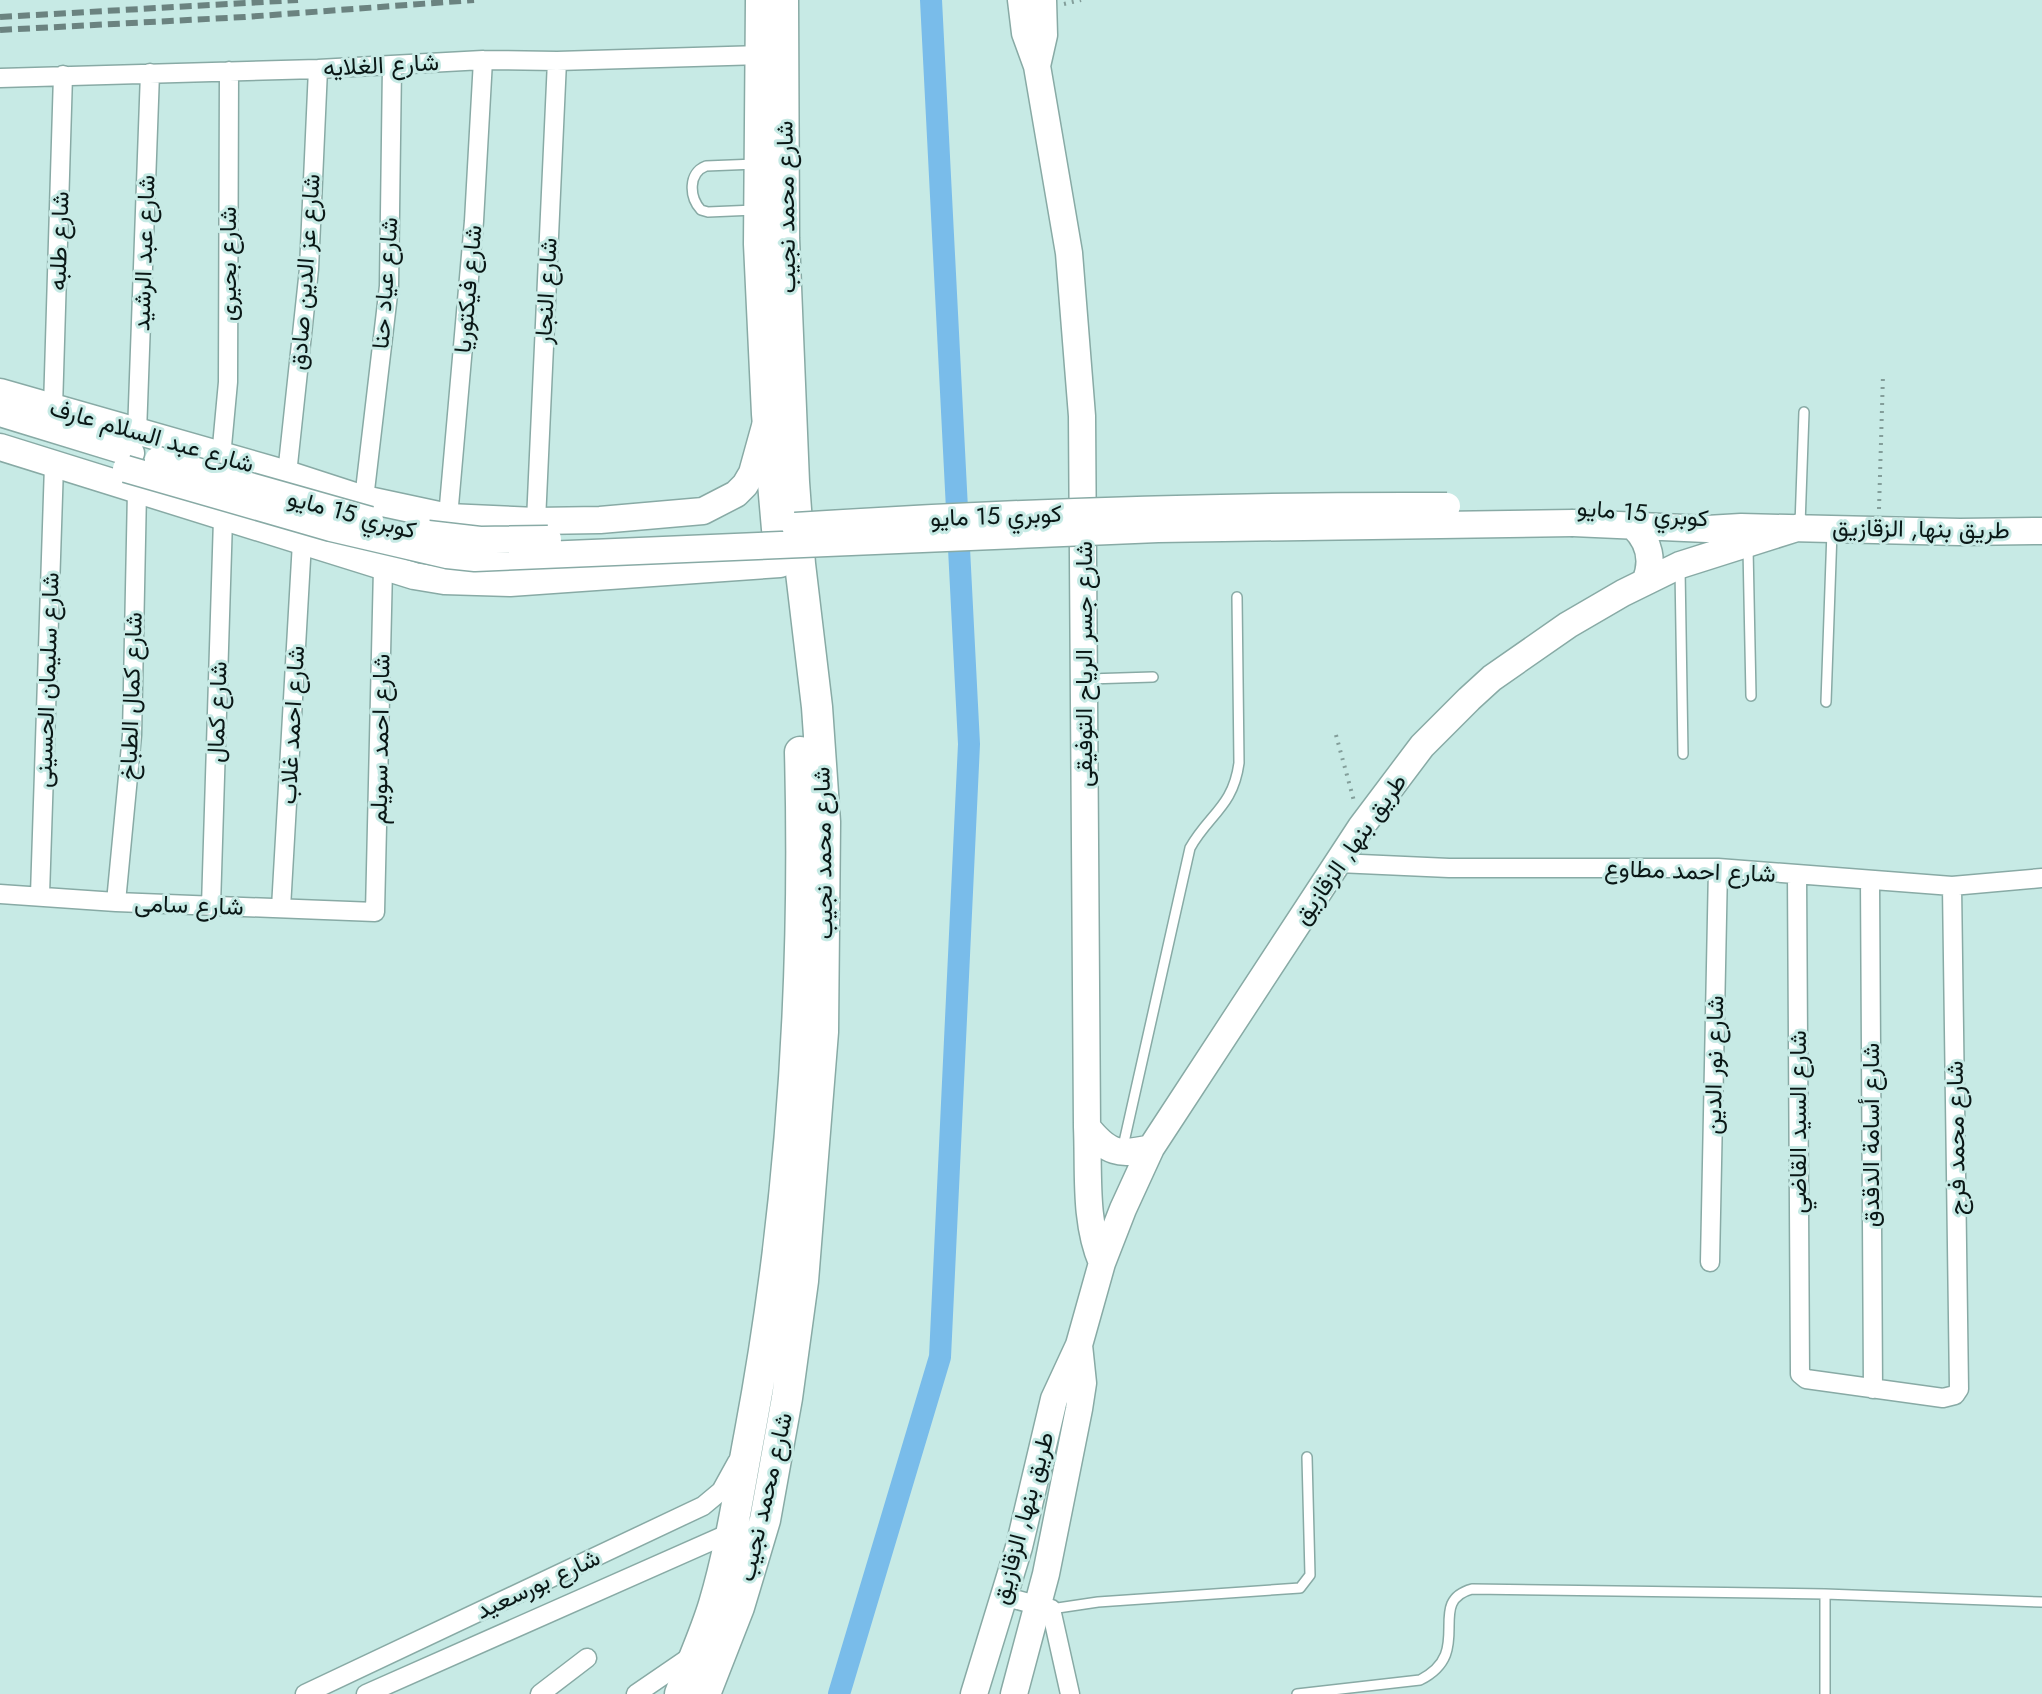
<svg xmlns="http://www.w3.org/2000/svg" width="2042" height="1694" font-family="Jost,Vazirmatn,sans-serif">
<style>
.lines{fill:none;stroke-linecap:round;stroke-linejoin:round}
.canal{stroke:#79bcea;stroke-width:22}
.service-casing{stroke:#88aaa5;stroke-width:12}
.minor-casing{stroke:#88aaa5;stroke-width:21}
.secondary-casing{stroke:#88aaa5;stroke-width:29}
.trunk-casing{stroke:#88aaa5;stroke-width:33}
.path{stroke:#839e9a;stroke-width:4;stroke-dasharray:2 6;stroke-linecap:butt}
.service{stroke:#fff;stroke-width:9}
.minor{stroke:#fff;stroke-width:18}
.secondary{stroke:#fff;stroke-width:26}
.trunk{stroke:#fff;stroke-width:30}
.rail{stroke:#6b8380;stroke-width:6;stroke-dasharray:12 6;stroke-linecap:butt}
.secondary-bridge-casing{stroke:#88aaa5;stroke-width:29;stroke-linecap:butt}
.secondary-bridge{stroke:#fff;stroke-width:26}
.labels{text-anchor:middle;stroke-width:6;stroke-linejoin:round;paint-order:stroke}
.street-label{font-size:24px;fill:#0a1716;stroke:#c7eae5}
</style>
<rect width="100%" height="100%" fill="#c7eae5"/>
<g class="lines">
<!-- canal -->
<path class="canal" d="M 839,1694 L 940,1357 L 969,744 L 931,0"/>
<!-- service casing -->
<g class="service-casing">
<path id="service" d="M 755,210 L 708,212 L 701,210 C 689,197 688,173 706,166 L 756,164
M 1800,525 L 1804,412
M 1748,548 L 1751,696
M 1680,569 L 1683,754
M 1088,679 L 1153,677
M 1826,702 L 1832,531
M 1122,1151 L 1190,848 C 1209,814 1233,807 1239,763 L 1237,597
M 1825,1594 L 1825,1694
M 1051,1609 L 1098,1602 L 1300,1588 L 1310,1575 L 1307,1457
M 1297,1694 L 1420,1680 C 1476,1652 1424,1602 1472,1589 L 1825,1594 L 2042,1602"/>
</g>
<!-- minor casing -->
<g class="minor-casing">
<path id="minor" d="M 0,78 L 318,69 L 483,60 L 557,61 L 762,55
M 53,408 L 63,75
M 137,433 L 150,73
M 221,457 L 228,382 L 229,71
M 287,474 L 309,269 L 318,69
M 364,499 L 389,286 L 392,65
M 448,517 L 474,221 L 483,60
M 536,521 L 557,61
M 1338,863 L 1449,868 L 1718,868 L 1952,886 L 2042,878
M 1797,874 L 1800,1374 L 1806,1379 L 1943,1398 L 1955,1395 L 1959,1389 L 1952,886
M 1870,880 L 1873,1389
M 0,894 L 116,902 L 375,912 L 383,568
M 40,895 L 54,465
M 116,902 L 132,735 L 137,491
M 211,906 L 223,519
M 281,908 L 302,542
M 1710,1262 L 1718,868
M 1003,1596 L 1051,1609 L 1070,1694
M 305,1694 L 703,1506 L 721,1491 L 737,1462
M 366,1694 L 732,1532
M 540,1694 L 587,1658
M 636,1694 L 693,1655"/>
</g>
<!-- secondary casing -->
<g class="secondary-casing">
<path id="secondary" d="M 1021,0 L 1025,33 L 1037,66 L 1069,253 L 1082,416 L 1087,1127 C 1089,1172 1084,1221 1102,1263
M 1037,66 L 1044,35 L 1043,0
M 0,392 L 287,474 L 364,499 L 448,517 L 536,521 L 600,520 L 703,511 L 736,494 L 745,485 L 752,473 L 765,426
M 0,413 L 131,453
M 0,447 L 414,576 L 444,581 L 510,583 L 780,564
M 1573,523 L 1707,529 L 1741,527 L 1960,532 L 2042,531
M 1633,526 C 1650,542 1654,561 1645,582
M 1087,1127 C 1108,1153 1118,1156 1151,1148
M 974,1694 L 1019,1547 L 1054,1399 L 1079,1345 L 1102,1263 L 1123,1209 L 1151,1148 L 1361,827 L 1422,746 L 1469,699 L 1492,678 L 1568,625 L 1623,593 L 1680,565 L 1800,527
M 1014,1694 L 1046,1574 L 1079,1409 L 1083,1383 L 1079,1345"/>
</g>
<!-- trunk casing -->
<g class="trunk-casing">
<path id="trunk" d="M 761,0 L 759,244 L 767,414 L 777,529
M 680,1694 C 691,1664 705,1634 714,1604 C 731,1547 739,1490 750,1432 C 792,1208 806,979 800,752
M 705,1694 L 739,1607 L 765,1520 L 787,1398 L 803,1281 L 823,1032 L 825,822 L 817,707 L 800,564 L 794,482 L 784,238 L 783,0"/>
</g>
<!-- path -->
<path class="path" d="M 1064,4 L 1081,0
M 1879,509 L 1883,375
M 1336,735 L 1354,801"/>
<!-- service -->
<use href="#service" class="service"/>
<!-- minor -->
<use href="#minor" class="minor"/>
<!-- secondary -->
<use href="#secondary" class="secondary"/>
<!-- trunk -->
<use href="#trunk" class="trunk"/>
<!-- rail -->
<path class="rail" d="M 0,17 L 298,0
M 0,30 L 245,17 L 474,0"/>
<!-- secondary-bridge casing -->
<g class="secondary-bridge-casing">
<path id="secondary-bridge" d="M 158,460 L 370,520
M 126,469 L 331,528 L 447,555 L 475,558 L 1158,529 L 1573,523
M 795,526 C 1012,512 1230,505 1447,506
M 428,534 L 480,540 L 548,539"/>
</g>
<!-- secondary-bridge -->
<use href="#secondary-bridge" class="secondary-bridge"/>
</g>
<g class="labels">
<!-- street labels -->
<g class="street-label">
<text transform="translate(381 65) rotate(-3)" y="8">شارع الغلايه</text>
<text transform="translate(786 207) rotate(-91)" y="8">شارع محمد نجيب</text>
<text transform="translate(59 241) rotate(-88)" y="8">شارع طلبه</text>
<text transform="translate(144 253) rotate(-88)" y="8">شارع عبد الرشيد</text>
<text transform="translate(228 264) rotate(-90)" y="8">شارع بحيرى</text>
<text transform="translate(305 272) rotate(-86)" y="8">شارع عز الدين صادق</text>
<text transform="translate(385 283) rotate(-86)" y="8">شارع عياد حنا</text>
<text transform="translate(468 289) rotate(-85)" y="8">شارع فيكتوريا</text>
<text transform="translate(546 291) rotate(-87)" y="8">شارع النجار</text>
<text transform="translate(152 436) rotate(16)" y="8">شارع عبد السلام عارف</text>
<text transform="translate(1643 513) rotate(5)" y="8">كوبري 15 مايو</text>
<text transform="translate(352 514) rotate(15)" y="8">كوبري 15 مايو</text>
<text transform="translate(996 516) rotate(-2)" y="8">كوبري 15 مايو</text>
<text transform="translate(1921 529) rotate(1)" y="8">طريق بنها, الزقازيق</text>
<text transform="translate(1084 664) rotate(-90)" y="8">شارع جسر الرياح التوفيقى</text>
<text transform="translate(47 680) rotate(-88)" y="8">شارع سليمان الحسينى</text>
<text transform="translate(131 696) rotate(-88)" y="8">شارع كمال الطباخ</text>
<text transform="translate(217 712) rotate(-88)" y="8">شارع كمال</text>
<text transform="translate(292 725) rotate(-87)" y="8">شارع احمد غلاب</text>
<text transform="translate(380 739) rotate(-89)" y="8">شارع احمد سويلم</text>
<text transform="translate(1350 849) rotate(-55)" y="8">طريق بنها, الزقازيق</text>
<text transform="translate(823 853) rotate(-91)" y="8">شارع محمد نجيب</text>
<text transform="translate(1690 871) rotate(2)" y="8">شارع احمد مطاوع</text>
<text transform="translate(189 905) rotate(2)" y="8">شارع سامى</text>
<text transform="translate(1714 1065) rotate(-89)" y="8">شارع نور الدين</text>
<text transform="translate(1798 1122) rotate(-90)" y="8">شارع السيد القاضي</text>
<text transform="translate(1871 1135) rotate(-90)" y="8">شارع أسامة الدقدق</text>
<text transform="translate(1956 1138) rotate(-91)" y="8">شارع محمد فرج</text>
<text transform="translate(765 1497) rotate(-77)" y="8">شارع محمد نجيب</text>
<text transform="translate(1023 1518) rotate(-75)" y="8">طريق بنها, الزقازيق</text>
<text transform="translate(538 1584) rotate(-25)" y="8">شارع بورسعيد</text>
</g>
</g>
</svg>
